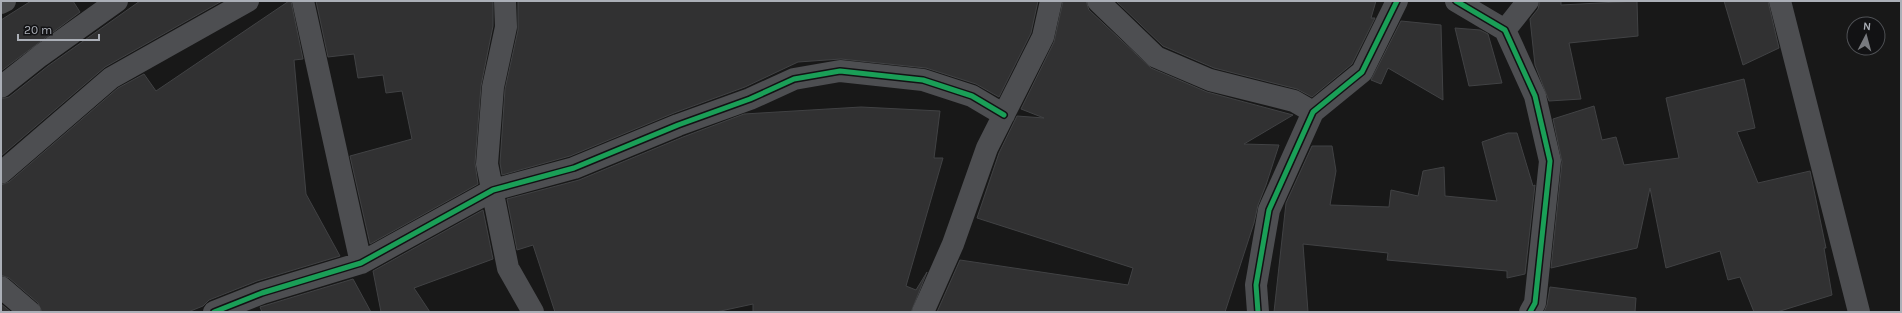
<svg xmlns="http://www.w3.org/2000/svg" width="1902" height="313" font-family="Karla,sans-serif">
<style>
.building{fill:#313132;stroke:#414244}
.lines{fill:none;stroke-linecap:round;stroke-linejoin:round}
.minor{stroke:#4d4e51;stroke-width:22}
.tertiary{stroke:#4d4e51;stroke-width:22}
.primary{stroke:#4a4b4d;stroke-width:22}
.cycleway-casing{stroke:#121214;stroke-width:8}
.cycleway{stroke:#1a9f57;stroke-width:5}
</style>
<rect width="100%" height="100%" fill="#181818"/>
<!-- building -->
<path class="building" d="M 31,1 L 73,1 L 80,12 L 1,71 L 1,20 Z
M 140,1 L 222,1 L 105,67 L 1,156 L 1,99 L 9,97 L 48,66 Z
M 289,1 L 291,1 L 303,59 L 294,60 L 306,194 L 340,256 L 257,281 L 209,300 L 203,306 L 188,312 L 42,312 L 38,303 L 9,278 L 1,275 L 1,185 L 9,182 L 118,88 L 144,74 L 156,91 Z
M 316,1 L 493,1 L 493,26 L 481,86 L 475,163 L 478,184 L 370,244 L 350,156 L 412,139 L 402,91 L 386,93 L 383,75 L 358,78 L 354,54 L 328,57 Z
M 518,1 L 1038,1 L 1031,33 L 999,97 L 976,84 L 926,68 L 841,59 L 798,62 L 745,87 L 674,113 L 570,156 L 502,175 L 500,163 L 505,89 L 518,30 Z
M 1063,1 L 1086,1 L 1089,10 L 1151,68 L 1207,92 L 1293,115 L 1244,144 L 1279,145 L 1266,185 L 1258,205 L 1254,223 L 1225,312 L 937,312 L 960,260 L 1128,285 L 1133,268 L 977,218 L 999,153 L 1017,116 L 1044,118 L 1021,109 L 1054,42 Z
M 1116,1 L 1376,1 L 1371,18 L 1375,18 L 1352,64 L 1312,97 L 1297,89 L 1214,68 L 1163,46 Z
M 1540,1 L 1561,1 L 1561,5 L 1637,1 L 1638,36 L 1569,43 L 1581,99 L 1549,101 L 1535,65 L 1530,19 L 1538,9 Z
M 1724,1 L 1768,1 L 1779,48 L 1743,65 Z
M 1401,21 L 1441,25 L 1443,100 L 1388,68 L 1381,84 L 1371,80 Z
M 1455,28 L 1480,30 L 1488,34 L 1502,83 L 1469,86 Z
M 1744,79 L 1755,128 L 1737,132 L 1758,183 L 1810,171 L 1826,248 L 1824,248 L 1832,295 L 1777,312 L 1754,312 L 1740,277 L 1728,280 L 1720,251 L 1666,268 L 1650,188 L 1637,248 L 1551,268 L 1562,162 L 1553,119 L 1594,106 L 1602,140 L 1616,137 L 1624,165 L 1679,158 L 1666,98 Z
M 861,107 L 940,111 L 934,158 L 943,158 L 906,286 L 916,290 L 927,272 L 911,312 L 753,312 L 753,304 L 716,312 L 555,312 L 533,245 L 517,250 L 507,199 L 579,180 L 683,137 L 744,114 Z
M 1508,133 L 1517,133 L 1533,186 L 1535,185 L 1525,274 L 1507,278 L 1507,271 L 1387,260 L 1388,253 L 1303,244 L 1308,312 L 1274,312 L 1286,203 L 1312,146 L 1332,146 L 1336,171 L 1330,205 L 1389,207 L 1391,190 L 1418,196 L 1423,171 L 1444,167 L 1445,196 L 1497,201 L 1482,142 Z
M 483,210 L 493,259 L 414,288 L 430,312 L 381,312 L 373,271 Z
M 353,279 L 371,312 L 262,312 L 260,307 Z
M 1550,287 L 1636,298 L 1635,312 L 1544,312 L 1547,305 Z
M 1,304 L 11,312 L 1,312 Z"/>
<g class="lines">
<!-- minor -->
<path class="minor" d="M 303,1 L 361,263
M 505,1 L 506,27 L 493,87 L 487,164 L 508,268 L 533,312
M 1098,1 L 1156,57 L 1210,80 L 1294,101 L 1313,112
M 1456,1 L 1505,30 L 1535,96 L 1550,161 L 1535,303 L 1530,312
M 1505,30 L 1528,1
M 1,87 L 40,56 L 117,1
M 1,173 L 111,78 L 248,1
M 1,287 L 30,312
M 214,312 L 262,293 L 361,263 L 493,190 L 574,168 L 678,125 L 750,99 L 794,79 L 840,71 L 923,80 L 972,96 L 1004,115
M 923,312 L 953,244 L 987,148 L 1043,37 L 1051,1
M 1258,312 L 1256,285 L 1269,210 L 1313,112 L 1362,72 L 1397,1"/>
<!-- tertiary -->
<path class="tertiary" d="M 1780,1 L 1859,312"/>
<!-- primary -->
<path class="primary" d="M 1,3 L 5,1"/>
<!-- cycleway casing -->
<g class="cycleway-casing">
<path id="cycleway" d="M 1456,1 L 1505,30 L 1535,96 L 1550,161 L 1535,303 L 1530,312
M 214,312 L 262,293 L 361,263 L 493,190 L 574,168 L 678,125 L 750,99 L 794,79 L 840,71 L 923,80 L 972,96 L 1004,115
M 1258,312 L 1256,285 L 1269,210 L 1313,112 L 1362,72 L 1397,1"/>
</g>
<!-- cycleway -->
<use href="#cycleway" class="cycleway"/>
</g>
<!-- border -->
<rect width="1902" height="313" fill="none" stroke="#abafb7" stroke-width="4"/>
<!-- north arrow -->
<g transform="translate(1866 36) rotate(6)"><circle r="19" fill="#121214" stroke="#4f5155"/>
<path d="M0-3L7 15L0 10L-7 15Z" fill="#787a7f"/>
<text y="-6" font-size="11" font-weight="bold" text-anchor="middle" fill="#abafb7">N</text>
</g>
<!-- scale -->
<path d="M18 34v6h81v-6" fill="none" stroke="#abafb7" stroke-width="2"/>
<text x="24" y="34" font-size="12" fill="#abafb7" stroke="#121214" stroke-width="3" paint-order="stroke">20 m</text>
</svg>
